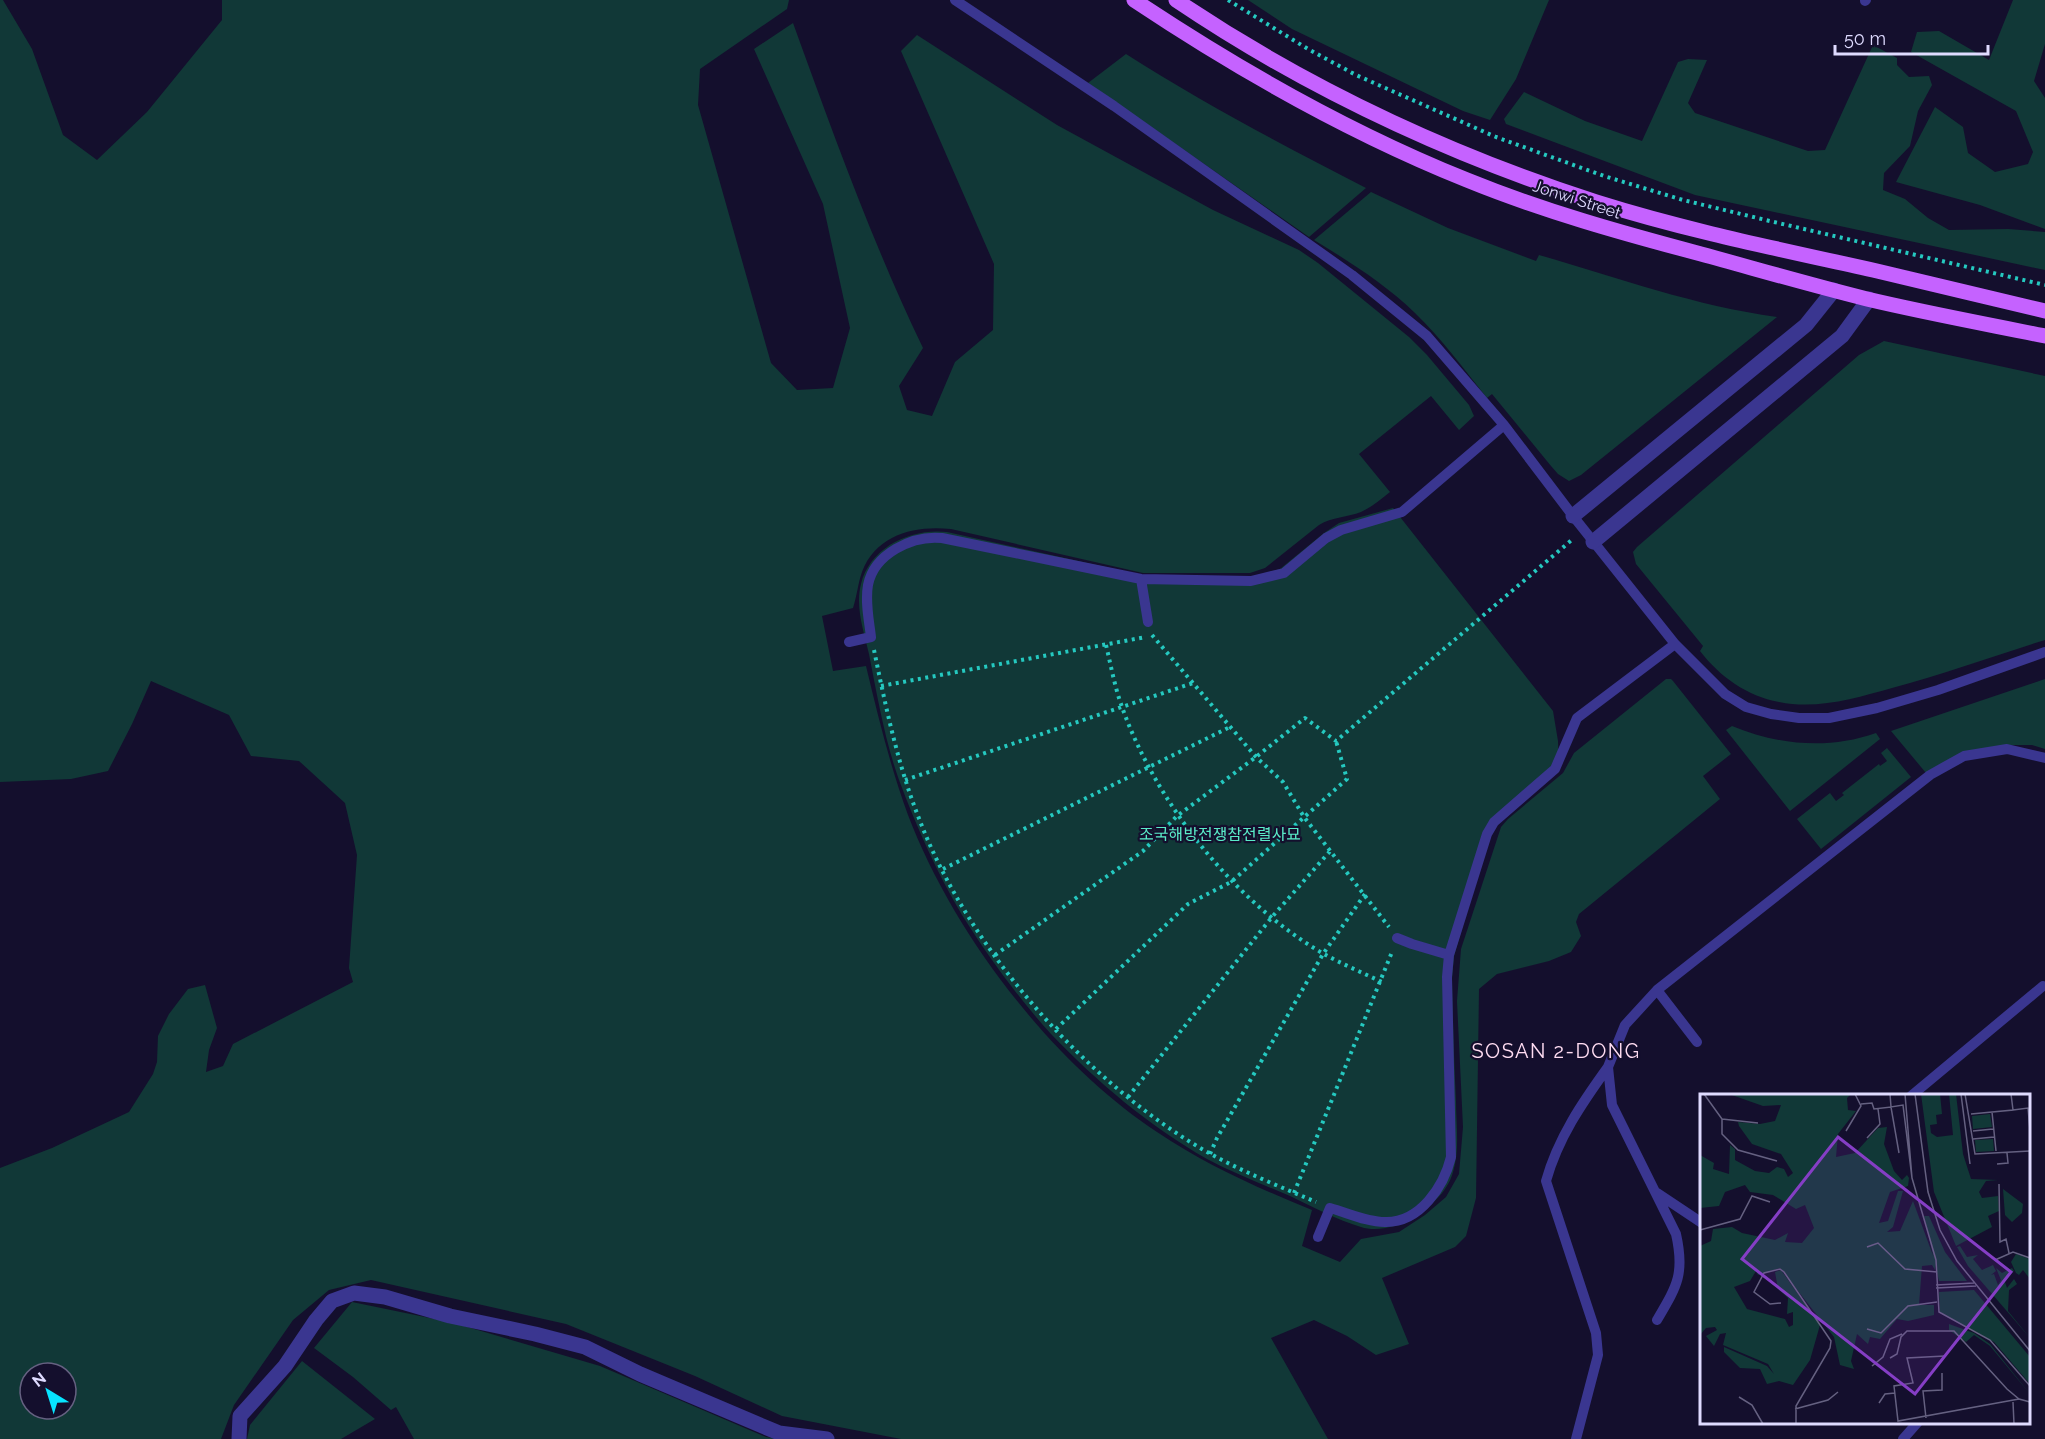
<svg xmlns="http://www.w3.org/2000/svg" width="2045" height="1439" font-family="Raleway,'Noto Sans KR',sans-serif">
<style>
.green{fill:#113837;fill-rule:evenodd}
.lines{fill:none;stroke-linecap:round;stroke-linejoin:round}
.path{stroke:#25c9c0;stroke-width:4;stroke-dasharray:3 4.5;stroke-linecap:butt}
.service{stroke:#3a3690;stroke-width:10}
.minor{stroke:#3a3690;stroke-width:15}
.primary{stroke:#c562ff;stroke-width:15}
.labels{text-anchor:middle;stroke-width:4.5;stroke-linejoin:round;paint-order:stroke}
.street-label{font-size:16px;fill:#dfdbff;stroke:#140f2d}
.park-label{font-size:16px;fill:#5aebc8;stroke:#140f2d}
.quarter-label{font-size:20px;letter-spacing:1.5px;fill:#ffddf2;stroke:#140f2d}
.inset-road{fill:none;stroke:#656181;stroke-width:1.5}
.view{fill:#853ec5;fill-opacity:0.15;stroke:#853ec5;stroke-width:3}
.inset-edge{fill:none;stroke:#dfdbff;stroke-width:3}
</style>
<rect width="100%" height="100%" fill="#140f2d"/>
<!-- green -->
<path class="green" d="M 0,0 L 3,0 L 32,49 L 63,135 L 97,160 L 147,112 L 222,20 L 222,0 L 789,0 L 787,9 L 700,69 L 698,105 L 771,363 L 797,390 L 833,388 L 850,328 L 823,204 L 754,49 L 793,23 C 833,133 872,242 923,348 L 899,386 L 907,410 L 932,416 L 955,362 L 993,330 L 994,264 L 901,51 L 917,35 L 1057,125 L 1213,210 L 1299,250 L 1318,263 L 1409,337 L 1427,355 L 1469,405 L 1474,416 L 1459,430 L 1431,396 L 1359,454 L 1390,492 C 1381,499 1372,507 1361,512 C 1348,517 1332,517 1319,525 L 1265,568 L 1250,573 L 1143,573 L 951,529 C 916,525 876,534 862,572 C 858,583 857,596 853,608 L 822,616 L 833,671 L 866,666 C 878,716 890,766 908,815 C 953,933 1051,1062 1157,1132 C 1206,1165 1258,1188 1312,1210 L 1302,1246 L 1340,1262 L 1361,1239 L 1399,1232 L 1425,1215 L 1446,1197 L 1459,1174 L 1463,1127 L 1457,1001 L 1461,949 L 1501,827 L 1508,819 L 1563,773 L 1574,753 L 1666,679 L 1671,679 L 1673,681 L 1731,754 L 1703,776 L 1720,799 L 1579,914 L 1576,922 L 1581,936 L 1571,952 L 1549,961 L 1497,974 L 1479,989 L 1476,1198 L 1466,1236 L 1455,1247 L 1382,1278 L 1409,1344 L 1376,1355 L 1347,1336 L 1314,1320 L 1271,1338 L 1328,1439 L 901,1439 L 782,1416 L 695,1376 L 566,1324 L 371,1280 L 329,1290 L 293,1320 L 234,1405 L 221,1439 L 0,1439 L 0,1168 L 52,1148 L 129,1112 L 153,1074 L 157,1062 L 158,1036 L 169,1014 L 188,989 L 205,985 L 217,1028 L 209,1050 L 206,1072 L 223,1066 L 233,1044 L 353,982 L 349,968 L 357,855 L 345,803 L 299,761 L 251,756 L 229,715 L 151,681 L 132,724 L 108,771 L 71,779 L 0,782 ZM 30,1373 L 66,1373 L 66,1409 L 30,1409 Z
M 1248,0 L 1549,0 L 1516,79 L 1490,120 L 1463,111 L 1292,29 Z
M 2013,0 L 2045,0 L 2045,44 L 2034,81 L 2045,98 L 2045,229 L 1980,205 L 1896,182 L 1935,107 L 1963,127 L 1968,153 L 1995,172 L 2028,164 L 2033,152 L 2016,111 L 1911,52 L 1917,32 L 1939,31 L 1989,60 Z
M 1873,45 L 1897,58 L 1897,65 L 1909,77 L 1929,76 L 1932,85 L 1918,111 L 1910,146 L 1884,173 L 1883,190 L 1905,199 L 1928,218 L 1949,230 L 2008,229 L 2045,232 L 2045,270 L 1695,195 L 1506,124 L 1504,119 L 1524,92 L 1585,121 L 1642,141 L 1678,62 L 1688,59 L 1707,60 L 1688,103 L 1695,113 L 1808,151 L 1825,150 Z
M 1126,54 C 1203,103 1284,146 1366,188 L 1309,237 L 1088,83 Z
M 1371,192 L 1448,228 L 1536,261 L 1539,255 C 1618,278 1696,306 1777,317 L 1581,475 L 1569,481 L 1558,474 L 1551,466 L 1492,394 L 1487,398 C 1464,369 1442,339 1415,313 C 1385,284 1350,262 1314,240 Z
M 1884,341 L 2045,376 L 2045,640 C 1994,656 1944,674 1892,688 C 1856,698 1817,710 1779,702 C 1747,696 1720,677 1700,651 L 1703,646 L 1636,564 L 1633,552 L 1637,547 L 1859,355 Z
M 1393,508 L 1553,711 L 1558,741 L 1559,769 L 1505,814 L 1489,837 L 1454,956 L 1452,979 C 1453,1020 1454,1061 1456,1101 C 1456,1124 1460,1150 1453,1172 C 1447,1194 1428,1208 1410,1219 C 1397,1227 1376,1232 1361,1227 C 1337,1220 1313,1207 1290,1196 C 1262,1184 1233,1173 1207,1159 C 1149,1126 1097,1082 1051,1034 C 1019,999 987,955 962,915 C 937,873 916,826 899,780 C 885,741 877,695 869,654 C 864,632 855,607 861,584 C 870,547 911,528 947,532 L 1142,575 L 1249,578 L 1280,569 L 1324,533 L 1339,523 Z
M 2045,679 L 2045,749 L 2032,745 L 2009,745 L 1926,773 L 1891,731 Z
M 1732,726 C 1778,745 1828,750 1876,733 L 1880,739 L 1790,811 L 1726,730 Z
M 1887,748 L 1911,777 L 1821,849 L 1797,819 L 1830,793 L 1836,801 L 1844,795 L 1842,793 L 1879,764 L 1880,766 L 1887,761 L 1881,753 Z
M 352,1302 L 454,1323 L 600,1366 L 766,1437 L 777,1439 L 414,1439 L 396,1407 L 391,1410 L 353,1377 L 314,1348 Z
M 302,1361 L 375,1419 L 341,1439 L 247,1439 L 250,1425 Z"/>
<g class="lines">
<!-- path -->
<path class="path" d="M 1228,0 L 1308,49 L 1356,75 L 1496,137 L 1604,176 L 1683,200 L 1774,222 L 2045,285
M 1152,635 L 1256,757 L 1283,782 L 1304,817 L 1389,927
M 1106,645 C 1111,666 1115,688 1122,707 C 1156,803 1235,903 1324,954 C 1342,964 1363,973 1382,982
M 874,650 C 886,708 898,766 920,821 C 970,951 1088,1085 1209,1153 C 1243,1172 1281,1187 1316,1202
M 881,686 L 1146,637
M 905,780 L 1193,683
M 943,869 L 1230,727
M 995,955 L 1143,851 L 1177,816 L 1256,757 L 1305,718 L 1336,741 L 1574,538
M 1056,1029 L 1188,904 L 1231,882 L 1347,779 L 1336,741
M 1128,1097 L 1272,917 L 1331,850
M 1210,1154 L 1217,1138 L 1323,954 L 1365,894
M 1294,1193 L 1392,952"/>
<!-- service -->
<path class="service" d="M 955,0 L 1114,106 L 1352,275 L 1427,336 L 1504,425 L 1573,516 L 1675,644 L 1725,694 L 1746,707 L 1771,714 L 1799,718 L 1829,718 L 1877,708 L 1938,690 L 2045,652
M 1865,1 L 1866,0
M 1141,579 L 1148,622
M 849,642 L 871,637 C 869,620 865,602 868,585 C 874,554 912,535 942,538 L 1141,579 L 1251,581 L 1284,573 L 1326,538 L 1341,530 L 1402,512 L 1504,425
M 1397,938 L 1412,944 L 1449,955
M 1657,990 L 1697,1042
M 1911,1096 L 2043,986
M 1657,1193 L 1702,1223
M 1318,1237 L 1330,1208 C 1348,1213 1367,1222 1385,1222 C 1420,1223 1444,1186 1451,1157 L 1447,977 L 1449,955 L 1487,834 L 1494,822 L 1555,769 L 1577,718 L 1675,644
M 1657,1320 C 1677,1286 1685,1274 1676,1234 L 1612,1105 L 1608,1067 L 1625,1025 L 1657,990 L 1930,775 L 1964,756 L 2007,749 L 2045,758
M 1576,1439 L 1598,1355 L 1596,1333 L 1546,1181 C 1558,1138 1582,1103 1608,1067
M 1903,1439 L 1918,1422"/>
<!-- minor -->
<path class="minor" d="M 1573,516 L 1806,325 L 1834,290
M 1593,542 L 1842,336 L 1869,299
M 239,1439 L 240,1416 L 285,1366 L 316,1320 L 332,1301 L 354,1293 L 385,1297 L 450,1316 L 535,1334 L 585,1347 L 640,1374 L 779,1433 L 827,1439"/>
<!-- primary -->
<path class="primary" d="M 1134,0 C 1239,70 1350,133 1467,180 C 1543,211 1622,233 1701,254 C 1756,269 1811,285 1867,299 C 1926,313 1986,324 2045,336
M 1176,0 C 1305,87 1448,154 1596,202 C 1688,231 1783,250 1877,271 C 1933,284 1989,298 2045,311"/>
</g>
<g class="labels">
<!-- street labels -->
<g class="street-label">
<text transform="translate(1577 199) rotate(18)" y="6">Jonwi Street</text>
</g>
<!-- park labels -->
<g class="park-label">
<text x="1220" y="840">조국해방전쟁참전렬사묘</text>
</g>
<!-- quarter labels -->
<g class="quarter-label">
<text x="1556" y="1058">SOSAN 2-DONG</text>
</g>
</g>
<!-- overview -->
<g transform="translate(1700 1094)">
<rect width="330" height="330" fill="#140f2d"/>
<path d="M 29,0 L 151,0 L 147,4 L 148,16 L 156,17 L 138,40 L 136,63 L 155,59 L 178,34 L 187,33 L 184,50 L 194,77 L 202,86 L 207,81 L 209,84 L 208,92 L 190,98 L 179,129 L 188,127 L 198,97 L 203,97 L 193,133 L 187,138 L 200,137 L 213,107 L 235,167 L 235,176 L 232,171 L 222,172 L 219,211 L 234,211 L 234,221 L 208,227 L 197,225 L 180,245 L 170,243 L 168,250 L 157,240 L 151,267 L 154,275 L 140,271 L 134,243 L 80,174 L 58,181 L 56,177 L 50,187 L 34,193 L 47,215 L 85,225 L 89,233 L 93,231 L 93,218 L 87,220 L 88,204 L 78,195 L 75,178 L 81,176 L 120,231 L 110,266 L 93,291 L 79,287 L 67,290 L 60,275 L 40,274 L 24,258 L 24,253 L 67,272 L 74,280 L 68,270 L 23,251 L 26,239 L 20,240 L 14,252 L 6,242 L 17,236 L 15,233 L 6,234 L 0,241 L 0,152 L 11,147 L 13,135 L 32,133 L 42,139 L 75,146 L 88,139 L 85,148 L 102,149 L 114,134 L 105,111 L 96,115 L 73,101 L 50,98 L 45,91 L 25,98 L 19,112 L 0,114 L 0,61 L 14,69 L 13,75 L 29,80 L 30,51 L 35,55 L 35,66 L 55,77 L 69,79 L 77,73 L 84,75 L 88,83 L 93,79 L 81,60 L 52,50 L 39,32 L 38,28 L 60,30 L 75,27 L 81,11 L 63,12 ZM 221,0 L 240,0 L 242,20 L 236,21 L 237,30 L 230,31 L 231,39 L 237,43 L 253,41 L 249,0 L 256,0 L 263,60 L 271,85 L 298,86 L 286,87 L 279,98 L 282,104 L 298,102 L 299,117 L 288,122 L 292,133 L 256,152 L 234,98 ZM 290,20 L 292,33 L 273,35 L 272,22 ZM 293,45 L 294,57 L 276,58 L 275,46 ZM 303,95 L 323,110 L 322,119 L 312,128 L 305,121 ZM 224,122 L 229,122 L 245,158 L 267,187 L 239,187 ZM 260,152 L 267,163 L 278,161 L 273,165 L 282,176 L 293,171 L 296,177 L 291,181 L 294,180 L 298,191 L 301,186 L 296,174 L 302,179 L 312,174 L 314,177 L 304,185 L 307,194 L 314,185 L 317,190 L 309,196 L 308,217 L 330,244 L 268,172 L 257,153 ZM 316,160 L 330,165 L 330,185 L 323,176 L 319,181 L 316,179 L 311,168 ZM 274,196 L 330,263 L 330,290 L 294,248 L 240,218 L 239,198 ZM 249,230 L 274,239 L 290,250 L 330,300 L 290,252 L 274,241 L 266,248 L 249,236 Z" fill="#113837"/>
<path class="inset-road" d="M 4,0 L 22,25 L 22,40 L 38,56 L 77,67M 190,0 L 191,13 L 203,11 L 212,84 L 236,166 L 239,218 L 290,246 L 330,292M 205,0 L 212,84M 215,0 L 228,98 L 240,136 L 257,167 L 330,257M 261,0 L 270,70M 265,0 L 275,60 L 330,57M 161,10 L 172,9 L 174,15 L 191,13 L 199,59M 313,16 L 328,14 L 330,36M 292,18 L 296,57M 271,20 L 313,16 L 311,0M 22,25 L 58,29M 146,37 L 161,12 L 155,0M 273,37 L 293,35M 167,44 L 180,30 L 178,15M 273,45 L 294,43M 297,70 L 308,69 L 307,59M 299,90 L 300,148 L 306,145 L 309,159M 0,136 L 40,125 L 52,102 L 70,108M 167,153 L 178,149 L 205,175 L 237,178M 295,166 L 313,158 L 330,164M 236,191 L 274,189M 236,194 L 276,192M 81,209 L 70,210 L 54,198 L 64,179 L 80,175 L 84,178 L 131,247 L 130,254 L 96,312 L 96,330M 167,235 L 181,239 L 208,212 L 237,208M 245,262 L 207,264 L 213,289 L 194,292 L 198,327 L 319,305M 190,264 L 197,260 L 201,243 L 207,237 L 254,237 L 307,295 L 319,305 L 330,308M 172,272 L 183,263 L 190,245 L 202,240M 39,303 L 52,311 L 63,330M 313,308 L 314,330M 179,309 L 185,300 L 195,299M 95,315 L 128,306 L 138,298M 226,324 L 223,297 L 242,296 L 242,279"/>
<path class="view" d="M 138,43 L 311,178 L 215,300 L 42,165 Z"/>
<rect width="330" height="330" class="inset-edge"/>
</g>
<!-- north arrow -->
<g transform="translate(48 1391) rotate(322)"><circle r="28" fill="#140f2d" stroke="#656181" stroke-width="1.5"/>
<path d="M0-4.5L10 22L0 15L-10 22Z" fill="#07e4ff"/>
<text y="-9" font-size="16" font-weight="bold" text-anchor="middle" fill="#dfdbff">N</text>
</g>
<!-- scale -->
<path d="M1835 45v9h153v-9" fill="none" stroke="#dfdbff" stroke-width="3"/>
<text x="1844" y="45" font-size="18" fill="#dfdbff" stroke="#140f2d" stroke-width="4.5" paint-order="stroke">50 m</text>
</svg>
